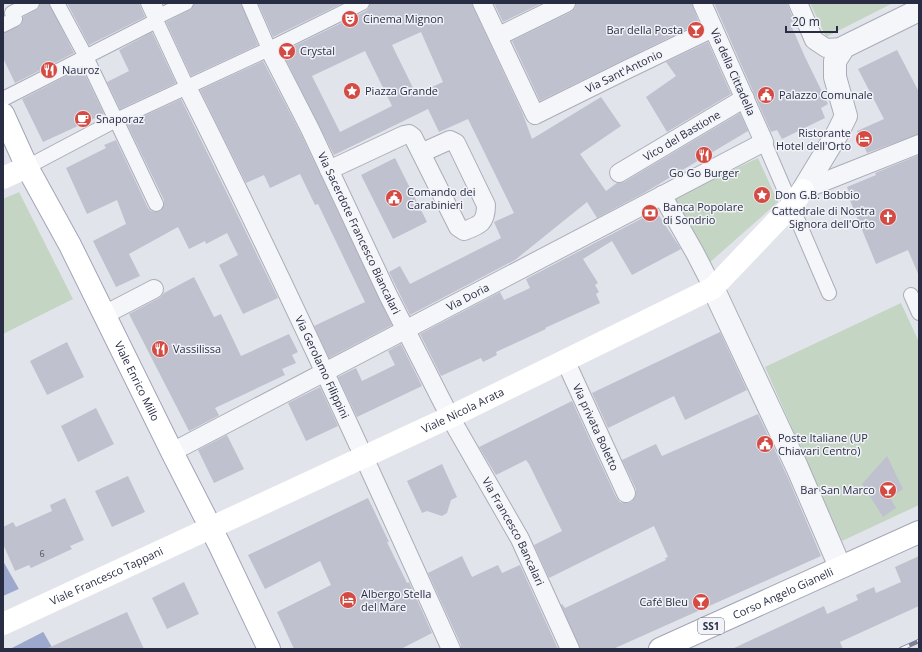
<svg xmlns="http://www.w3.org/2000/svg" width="922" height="652" font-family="'Open Sans',sans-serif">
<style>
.green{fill:#c4d5c3}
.water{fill:#9ca9cc}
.pier{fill:#e2e4eb}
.building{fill:#bfc1ce;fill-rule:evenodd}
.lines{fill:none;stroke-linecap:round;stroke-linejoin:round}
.pedestrian-casing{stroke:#aaadb9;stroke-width:16}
.minor-casing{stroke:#aaadb9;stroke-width:20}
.tertiary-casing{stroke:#aaadb9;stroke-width:24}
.primary-casing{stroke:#a1a5b7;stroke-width:24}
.pedestrian{stroke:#f5f6f9;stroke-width:14}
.minor{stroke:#f5f6f9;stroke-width:18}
.tertiary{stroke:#f5f6f9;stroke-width:22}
.secondary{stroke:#fff;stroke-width:22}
.primary{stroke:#fff;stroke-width:22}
.rail-casing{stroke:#7b7f95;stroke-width:4.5}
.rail{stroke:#f2f3f8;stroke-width:3;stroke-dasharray:9;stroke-linecap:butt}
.labels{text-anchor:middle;stroke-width:3;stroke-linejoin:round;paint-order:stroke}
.number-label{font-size:9px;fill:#4e5266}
.shield{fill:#f2f3f8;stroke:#65687a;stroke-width:1}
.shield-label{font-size:10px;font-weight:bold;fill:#292d44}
.poi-label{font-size:11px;fill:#292d44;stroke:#f2f3f8;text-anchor:start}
.street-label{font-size:11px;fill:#292d44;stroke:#f2f3f8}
</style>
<rect width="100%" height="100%" fill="#e2e4eb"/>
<!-- green -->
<path class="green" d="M 810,3 L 893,3 L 826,37 Z
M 758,158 L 778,202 L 708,264 L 672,198 Z
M 19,192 L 73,299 L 3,334 L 3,199 Z
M 901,303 L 919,342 L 919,505 L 842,541 L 765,367 Z"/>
<!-- water -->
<path class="water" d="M 3,561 L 49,642 L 53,649 L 3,649 Z"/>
<!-- pier -->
<path class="pier" d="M 21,588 L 45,631 L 10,649 L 3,649 L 3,596 Z"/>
<!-- building -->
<path class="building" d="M 40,3 L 49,3 L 74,53 L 15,83 L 3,58 L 3,33 L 19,26 L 22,23 L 23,17 L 36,10 L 39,7 Z
M 67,3 L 139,3 L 145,17 L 89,45 Z
M 194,3 L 241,3 L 258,45 L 191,76 L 166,22 L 190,10 L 193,7 Z
M 258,3 L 343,3 L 273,37 Z
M 370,3 L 472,3 L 473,7 L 522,112 L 532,139 L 601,97 L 621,126 L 580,154 L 606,191 L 617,183 L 624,182 L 740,113 L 748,131 L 644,193 L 597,218 L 587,202 L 515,260 L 410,315 L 389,272 L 400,266 L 410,284 L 501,238 L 494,222 L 514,213 L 468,119 L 439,132 L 428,109 L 334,155 L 282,52 L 366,11 L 369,7 ZM 421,32 L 443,82 L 416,94 L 392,45 ZM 365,51 L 392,106 L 340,132 L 312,76 Z
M 494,3 L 542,3 L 503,22 Z
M 576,3 L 692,3 L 699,23 L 540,101 L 512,41 L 571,12 L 575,8 Z
M 714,3 L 787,3 L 794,21 L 790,23 L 805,57 L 828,104 L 821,108 L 825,118 L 782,139 L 777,130 L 771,132 Z
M 152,32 L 176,83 L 120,109 L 107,82 L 129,71 L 119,50 Z
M 708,42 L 731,94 L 667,132 L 646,97 L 676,76 L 666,62 Z
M 897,50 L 919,92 L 919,134 L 867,153 L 857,131 L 884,119 L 858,69 Z
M 263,61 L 301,134 L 392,325 L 329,358 L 314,326 L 365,302 L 318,204 L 315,205 L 300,174 L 270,188 L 264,175 L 246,183 L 200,90 Z
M 82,68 L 104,114 L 43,142 L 22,99 Z
M 181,99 L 278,298 L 243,314 L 219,265 L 238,255 L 227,233 L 206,244 L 205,241 L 189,249 L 178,227 L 129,254 L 140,276 L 116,287 L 93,241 L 126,224 L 117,200 L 87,214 L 66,168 L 106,148 L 104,145 L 116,140 L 148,208 L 151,211 L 155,212 L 160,211 L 164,205 L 164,200 L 127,124 Z
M 919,155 L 919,276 L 908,250 L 876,264 L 847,193 L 849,192 L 847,187 L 876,175 L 875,173 Z
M 395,158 L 427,222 L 393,239 L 361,175 Z
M 656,211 L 681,249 L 632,275 L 612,241 L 583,259 L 598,283 L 595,285 L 599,292 L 596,294 L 600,303 L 545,328 L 546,329 L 496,352 L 497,355 L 483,362 L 481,358 L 441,376 L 420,334 L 500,292 L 504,300 L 530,288 L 526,279 Z
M 194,277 L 214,317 L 221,314 L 241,356 L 289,334 L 298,352 L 292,355 L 296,363 L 282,369 L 285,375 L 215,408 L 219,415 L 218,416 L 189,431 L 129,314 L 159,298 L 164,293 Z
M 720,332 L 747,390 L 685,420 L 674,396 L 608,428 L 592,393 Z
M 67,342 L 84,377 L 47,395 L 30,361 Z
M 401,344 L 422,386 L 357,417 L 338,377 L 356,368 L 362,381 L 395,365 L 388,351 Z
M 320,387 L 338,426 L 306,441 L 288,403 Z
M 572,401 L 616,497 L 620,502 L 625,503 L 631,502 L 634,499 L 636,494 L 636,489 L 622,460 L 656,444 L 662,456 L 758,414 L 788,478 L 821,556 L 613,649 L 580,649 L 561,605 L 562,604 L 565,608 L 666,560 L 665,558 L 668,557 L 654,526 L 549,578 L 534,545 L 562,531 L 529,464 L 526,460 L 496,475 L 479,447 Z
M 96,408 L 114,444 L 78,462 L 61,426 Z
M 227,435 L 244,469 L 214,483 L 198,450 Z
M 887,456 L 903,489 L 890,498 L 896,508 L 883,517 L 862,484 Z
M 442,464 L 457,497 L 451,500 L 447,513 L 442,516 L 427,511 L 422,513 L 407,481 Z
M 128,476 L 145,512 L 112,527 L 95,491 Z
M 65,498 L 84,540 L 70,546 L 72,549 L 31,568 L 29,565 L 15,571 L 3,544 L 3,527 L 13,522 L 16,527 L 52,511 L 50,505 Z
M 368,498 L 389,542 L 387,542 L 407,583 L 409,582 L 432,633 L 401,649 L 294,649 L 277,612 L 331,585 L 320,561 L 265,589 L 248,555 Z
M 462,556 L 472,577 L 498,565 L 502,573 L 520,565 L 558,649 L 461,649 L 461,645 L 428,573 Z
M 919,556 L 919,606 L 840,642 L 843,649 L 732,649 L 824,606 L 827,614 L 858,600 L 856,595 L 874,587 L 876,593 L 901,582 L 895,567 Z
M 184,582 L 199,614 L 167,629 L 152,598 Z
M 127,612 L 144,649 L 46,649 Z"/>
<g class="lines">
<!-- pedestrian casing -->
<g class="pedestrian-casing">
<path id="pedestrian" d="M 57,3 L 86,57 L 156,204
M 148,3 L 187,87
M 154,3 L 159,16 L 186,3
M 249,3 L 269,49
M 3,25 L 15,19 L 12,13 L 32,3
M 3,99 L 156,21
M 764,142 L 829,293
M 27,167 L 116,120 L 269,49 L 362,3
M 911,295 L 919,313"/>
</g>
<!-- minor casing -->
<g class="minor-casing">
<g id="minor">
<path id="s1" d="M 482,3 L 535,115 L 630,68 L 713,28"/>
<path d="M 798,3 L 814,40 L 826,48 L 844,47"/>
<path d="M 499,36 L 566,3"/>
<path id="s2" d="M 269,49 L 310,129 L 388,295 L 450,417 L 520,539 L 570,649"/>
<path id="s3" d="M 187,87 C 280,272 366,460 451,649"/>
<path d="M 329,170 L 404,135 L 409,134 L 413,137 L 458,227 L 464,231 C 480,225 486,223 486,205 L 456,143 L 450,140 L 421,153"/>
<path id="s4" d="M 619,173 L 745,98"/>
<path d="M 803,190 L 919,144"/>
<path d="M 662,195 L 695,253 L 713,288"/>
<path d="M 104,315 L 154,289"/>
<path id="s5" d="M 565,360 L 626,493"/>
<path id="s6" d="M 172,452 L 764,142 L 702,3"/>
</g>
</g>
<!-- tertiary casing -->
<g class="tertiary-casing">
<path id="tertiary" d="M 803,190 L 837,134 L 846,116 L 835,77 L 835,61 L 844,47 L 919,10
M 713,288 L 797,467 L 840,567"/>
</g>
<!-- primary casing -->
<g class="primary-casing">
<g id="primary">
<path id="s8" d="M 3,114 L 27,167 L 70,245 L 172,452 L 220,546 L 269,649"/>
<path id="s9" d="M 660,649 L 919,532"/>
</g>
</g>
<!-- pedestrian -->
<use href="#pedestrian" class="pedestrian"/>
<!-- minor -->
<use href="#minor" class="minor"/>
<!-- tertiary -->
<use href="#tertiary" class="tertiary"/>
<!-- secondary -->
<g class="secondary">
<path d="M 3,178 L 27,167"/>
<path id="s7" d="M 3,624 L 450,417 L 713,288 L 792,205 L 803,190"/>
</g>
<!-- primary -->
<use href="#primary" class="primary"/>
<!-- rail casing -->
<g class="rail-casing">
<path id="rail" d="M 901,649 L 919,641"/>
</g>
<!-- rail -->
<use href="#rail" class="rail"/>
</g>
<!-- icons -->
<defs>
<g id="theatre-disc" transform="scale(0.9)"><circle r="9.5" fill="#d34b43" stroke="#f2f3f8"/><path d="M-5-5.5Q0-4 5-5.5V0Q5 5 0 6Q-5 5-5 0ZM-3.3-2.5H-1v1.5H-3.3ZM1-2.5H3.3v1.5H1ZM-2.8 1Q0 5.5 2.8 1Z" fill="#fff"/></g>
<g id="bar-disc" transform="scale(0.9)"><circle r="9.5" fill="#d34b43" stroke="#f2f3f8"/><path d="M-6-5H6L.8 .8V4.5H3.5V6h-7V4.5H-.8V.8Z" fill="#fff"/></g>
<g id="restaurant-disc" transform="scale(0.9)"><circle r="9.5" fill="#d34b43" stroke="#f2f3f8"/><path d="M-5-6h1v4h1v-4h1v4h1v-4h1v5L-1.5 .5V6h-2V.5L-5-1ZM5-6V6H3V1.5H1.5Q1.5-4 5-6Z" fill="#fff"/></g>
<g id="sight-disc" transform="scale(0.9)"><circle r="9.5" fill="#d34b43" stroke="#f2f3f8"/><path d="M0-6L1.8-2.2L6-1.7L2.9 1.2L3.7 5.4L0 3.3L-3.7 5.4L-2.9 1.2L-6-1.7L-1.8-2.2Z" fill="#fff"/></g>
<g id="civic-disc" transform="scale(0.9)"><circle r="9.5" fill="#d34b43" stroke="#f2f3f8"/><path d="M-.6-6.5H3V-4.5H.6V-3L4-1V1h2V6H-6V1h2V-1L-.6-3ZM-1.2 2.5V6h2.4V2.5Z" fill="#fff"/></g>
<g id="cafe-disc" transform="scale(0.9)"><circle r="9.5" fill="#d34b43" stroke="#f2f3f8"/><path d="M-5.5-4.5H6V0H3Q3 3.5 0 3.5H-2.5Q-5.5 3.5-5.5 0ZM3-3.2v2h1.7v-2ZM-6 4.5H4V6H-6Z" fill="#fff"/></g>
<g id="hotel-disc" transform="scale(0.9)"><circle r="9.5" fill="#d34b43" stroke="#f2f3f8"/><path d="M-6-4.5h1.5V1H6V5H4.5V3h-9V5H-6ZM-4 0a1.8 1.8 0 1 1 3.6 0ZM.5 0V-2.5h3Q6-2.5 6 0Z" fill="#fff"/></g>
<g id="bank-disc" transform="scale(0.9)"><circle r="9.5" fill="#d34b43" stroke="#f2f3f8"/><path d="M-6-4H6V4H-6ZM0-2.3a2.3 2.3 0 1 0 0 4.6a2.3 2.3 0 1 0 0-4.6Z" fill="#fff"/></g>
<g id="church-disc" transform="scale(0.9)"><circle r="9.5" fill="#d34b43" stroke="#f2f3f8"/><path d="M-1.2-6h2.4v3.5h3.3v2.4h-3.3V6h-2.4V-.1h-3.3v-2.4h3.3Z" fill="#fff"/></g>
</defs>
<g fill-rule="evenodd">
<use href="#theatre-disc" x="350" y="19"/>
<use href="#bar-disc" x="696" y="30"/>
<use href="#bar-disc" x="287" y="51"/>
<use href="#restaurant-disc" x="49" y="70"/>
<use href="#sight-disc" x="352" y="91"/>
<use href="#civic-disc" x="766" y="95"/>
<use href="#cafe-disc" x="83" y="119"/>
<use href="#hotel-disc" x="864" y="139"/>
<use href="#restaurant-disc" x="704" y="155"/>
<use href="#sight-disc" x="762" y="195"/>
<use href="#civic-disc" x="394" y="198"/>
<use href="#bank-disc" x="650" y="213"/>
<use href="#church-disc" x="888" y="217"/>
<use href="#restaurant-disc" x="160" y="349"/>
<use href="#civic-disc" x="765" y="444"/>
<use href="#bar-disc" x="888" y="490"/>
<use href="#hotel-disc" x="348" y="600"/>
<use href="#bar-disc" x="701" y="602"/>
</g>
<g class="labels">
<!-- number labels -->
<g class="number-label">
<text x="42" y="557">6</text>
</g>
<!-- shield labels -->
<rect class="shield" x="698" y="618" width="26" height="16" rx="3"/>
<g class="shield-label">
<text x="711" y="630">SS1</text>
</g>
<!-- poi labels -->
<g class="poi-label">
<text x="363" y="23">Cinema Mignon</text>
<text x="683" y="34" text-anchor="end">Bar della Posta</text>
<text x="300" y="55">Crystal</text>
<text x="62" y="74">Nauroz</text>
<text x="365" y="95">Piazza Grande</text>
<text x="779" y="99">Palazzo Comunale</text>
<text x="96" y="123">Snaporaz</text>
<text x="851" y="137" text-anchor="end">Ristorante<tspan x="851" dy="13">Hotel dell'Orto</tspan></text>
<text x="704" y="177" text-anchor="middle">Go Go Burger</text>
<text x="407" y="196">Comando dei<tspan x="407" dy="13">Carabinieri</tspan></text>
<text x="775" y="199">Don G.B. Bobbio</text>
<text x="663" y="211">Banca Popolare<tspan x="663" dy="13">di Sondrio</tspan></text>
<text x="875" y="215" text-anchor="end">Cattedrale di Nostra<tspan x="875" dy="13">Signora dell'Orto</tspan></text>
<text x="173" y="353">Vassilissa</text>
<text x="778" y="442">Poste Italiane (UP<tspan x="778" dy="13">Chiavari Centro)</tspan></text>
<text x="875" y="494" text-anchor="end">Bar San Marco</text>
<text x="361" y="598">Albergo Stella<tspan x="361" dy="13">del Mare</tspan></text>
<text x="688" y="606" text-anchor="end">Café Bleu</text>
</g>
<!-- street labels -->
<g class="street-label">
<text dy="4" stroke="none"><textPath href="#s1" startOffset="223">Via Sant'Antonio</textPath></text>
<text transform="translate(733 72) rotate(66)" y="4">Via della Cittadella</text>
<text dy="4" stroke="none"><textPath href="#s4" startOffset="73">Vico del Bastione</textPath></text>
<text dy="4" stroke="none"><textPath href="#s2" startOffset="205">Via Sacerdote Francesco Biancalari</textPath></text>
<text dy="4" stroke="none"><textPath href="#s6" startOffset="334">Via Doria</textPath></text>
<text dy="4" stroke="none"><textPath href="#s3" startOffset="311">Via Gerolamo Filippini</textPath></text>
<text dy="4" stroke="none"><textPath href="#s8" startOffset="299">Viale Enrico Millo</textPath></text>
<text dy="4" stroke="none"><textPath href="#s7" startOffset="507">Viale Nicola Arata</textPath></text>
<text dy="4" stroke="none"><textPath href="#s5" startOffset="74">Via privata Boletto</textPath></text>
<text dy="4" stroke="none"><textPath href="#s2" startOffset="541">Via Francesco Bancalari</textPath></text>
<text dy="4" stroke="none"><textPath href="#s7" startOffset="114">Viale Francesco Tappani</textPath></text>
<text dy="4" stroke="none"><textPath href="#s9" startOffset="135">Corso Angelo Gianelli</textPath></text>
</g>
</g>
<!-- border -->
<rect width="922" height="652" fill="none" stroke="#292d44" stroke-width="8"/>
<!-- scale -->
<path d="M786 26v6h51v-6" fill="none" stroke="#292d44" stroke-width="2"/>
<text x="792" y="26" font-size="12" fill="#292d44" stroke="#f2f3f8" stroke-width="3" paint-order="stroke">20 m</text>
</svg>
